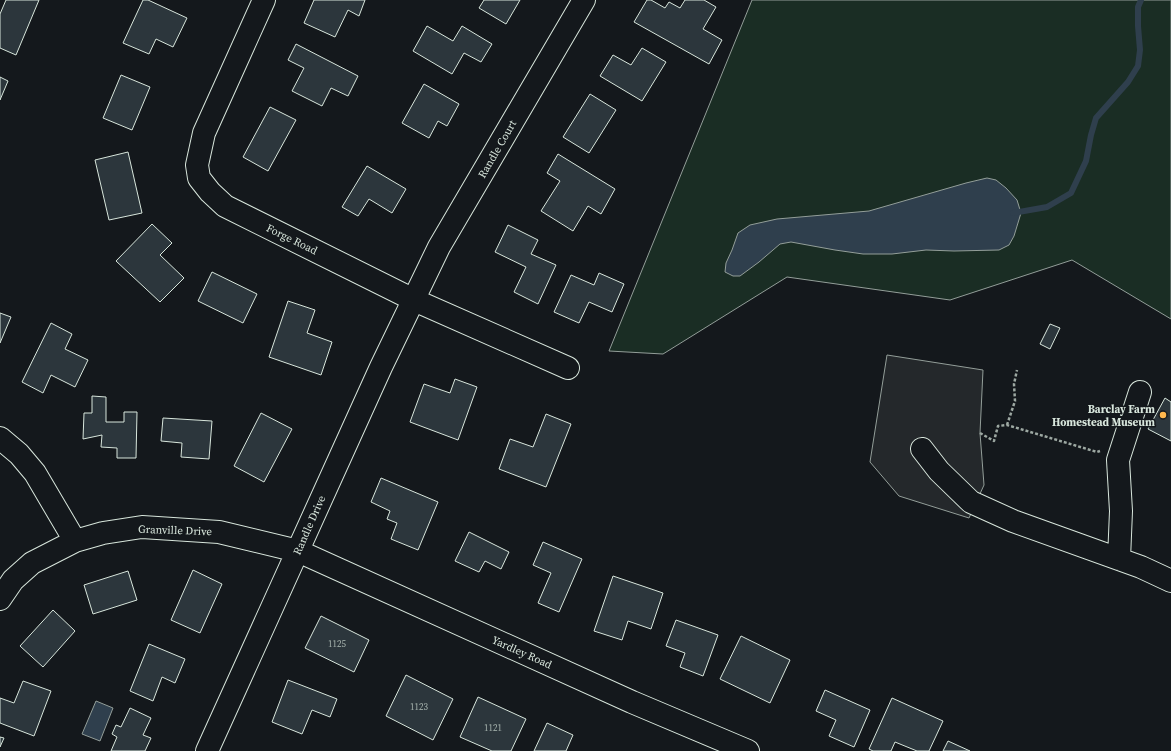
<svg xmlns="http://www.w3.org/2000/svg" width="1171" height="751" font-family="'Source Serif 4',serif">
<style>
.green{fill:#1a2d24;stroke:#939e99}
.parking{fill:#24282b;stroke:#939e99}
.water{fill:#2f3f4d;stroke:#939e99}
.lines{fill:none;stroke-linecap:round;stroke-linejoin:round}
.stream{stroke:#2f3f4d;stroke-width:6}
.building{fill:#2c363c;stroke:#d8e6dc}
.minor-casing{stroke:#d8e6dc;stroke-width:24}
.path{stroke:#9da8a2;stroke-width:2.5;stroke-dasharray:3 2;stroke-linecap:butt}
.minor{stroke:#14181c;stroke-width:22}
.poi-dot{fill:#ffb74d;stroke:#14181c;stroke-width:1.5}
.labels{text-anchor:middle;stroke-width:3;stroke-linejoin:round;paint-order:stroke}
.number-label{font-size:9px;fill:#adbab4}
.street-label{font-size:11px;fill:#d8e6dc;stroke:#14181c}
.poi-label{font-size:11px;font-weight:bold;fill:#d8e6dc;stroke:#14181c;text-anchor:end}
</style>
<rect width="100%" height="100%" fill="#14181c"/>
<!-- green -->
<path class="green" d="M 752,0 L 1171,0 L 1171,319 L 1072,260 L 950,300 L 787,277 L 663,354 L 609,351 Z"/>
<!-- parking -->
<path class="parking" d="M 887,355 L 983,370 L 980,433 L 984,485 L 969,518 L 899,496 L 870,462 Z"/>
<!-- water -->
<path class="water" d="M 987,178 L 996,180 L 1006,188 L 1017,200 L 1021,213 L 1014,236 L 1009,245 L 999,250 L 954,251 L 926,250 L 892,254 L 863,254 L 835,250 L 791,242 L 780,244 L 759,262 L 740,276 L 733,276 L 725,272 L 726,263 L 732,250 L 738,233 L 750,225 L 777,219 L 869,211 L 966,183 Z
M 96,701 L 113,708 L 100,741 L 82,734 Z"/>
<g class="lines">
<!-- stream -->
<path class="stream" d="M 1013,213 L 1047,207 L 1071,193 L 1086,161 L 1091,135 L 1096,118 L 1128,82 L 1138,66 L 1140,50 L 1138,26 L 1138,7 L 1141,0"/>
</g>
<!-- building -->
<path class="building" d="M 6,0 L 39,0 L 16,55 L 0,48 L 0,14 Z
M 143,0 L 148,0 L 187,18 L 173,47 L 156,39 L 149,54 L 123,43 Z
M 314,0 L 365,0 L 359,16 L 348,10 L 335,37 L 304,23 Z
M 484,0 L 520,0 L 506,24 L 479,8 Z
M 647,0 L 651,0 L 665,8 L 669,2 L 680,8 L 685,0 L 704,0 L 716,7 L 703,29 L 722,40 L 709,64 L 634,22 Z
M 427,26 L 453,41 L 462,26 L 492,44 L 481,62 L 464,53 L 452,74 L 413,51 Z
M 296,44 L 358,76 L 348,96 L 331,88 L 322,106 L 292,91 L 304,68 L 288,60 Z
M 642,48 L 666,62 L 642,101 L 600,76 L 613,55 L 631,65 Z
M 121,75 L 150,87 L 132,130 L 103,118 Z
M 0,77 L 8,81 L 0,100 Z
M 424,84 L 459,104 L 447,126 L 438,121 L 429,138 L 402,123 Z
M 590,94 L 616,110 L 589,153 L 563,137 Z
M 270,107 L 296,120 L 268,171 L 243,157 Z
M 128,152 L 142,213 L 109,220 L 95,160 Z
M 558,154 L 615,189 L 601,214 L 588,206 L 573,231 L 541,211 L 560,181 L 547,173 Z
M 367,166 L 406,189 L 392,213 L 369,199 L 358,216 L 342,207 Z
M 152,224 L 172,243 L 160,255 L 184,278 L 160,302 L 116,261 Z
M 508,225 L 538,240 L 531,254 L 556,265 L 538,304 L 514,292 L 526,267 L 495,252 Z
M 212,272 L 257,294 L 243,323 L 198,301 Z
M 599,273 L 624,284 L 612,312 L 589,302 L 579,323 L 554,312 L 571,275 L 594,285 Z
M 288,301 L 315,310 L 307,333 L 332,342 L 321,375 L 269,357 Z
M 0,313 L 11,317 L 0,343 Z
M 51,323 L 72,334 L 65,349 L 88,360 L 75,387 L 51,375 L 43,393 L 22,382 Z
M 1050,324 L 1060,328 L 1050,349 L 1040,344 Z
M 455,379 L 477,387 L 458,440 L 410,422 L 424,384 L 450,393 Z
M 92,396 L 106,397 L 106,422 L 124,422 L 124,412 L 137,412 L 136,458 L 117,458 L 117,448 L 101,447 L 102,435 L 83,439 L 84,413 L 92,413 Z
M 1165,398 L 1171,402 L 1171,441 L 1148,429 Z
M 261,413 L 292,429 L 264,482 L 234,466 Z
M 546,414 L 571,424 L 546,487 L 499,469 L 510,439 L 533,447 Z
M 163,418 L 212,421 L 209,459 L 181,457 L 182,443 L 161,441 Z
M 381,478 L 438,502 L 418,550 L 391,539 L 397,523 L 387,519 L 390,511 L 371,502 Z
M 469,532 L 509,552 L 501,569 L 485,561 L 479,572 L 455,561 Z
M 543,542 L 582,559 L 559,612 L 538,603 L 551,573 L 533,565 Z
M 193,570 L 222,584 L 200,633 L 171,620 Z
M 128,571 L 137,600 L 93,614 L 84,585 Z
M 613,576 L 663,593 L 651,629 L 628,621 L 622,640 L 594,631 Z
M 53,610 L 75,631 L 43,667 L 20,646 Z
M 321,616 L 369,640 L 354,672 L 305,648 Z
M 676,620 L 718,635 L 703,676 L 680,667 L 685,653 L 666,646 Z
M 741,636 L 790,660 L 770,703 L 720,679 Z
M 149,644 L 185,659 L 175,683 L 162,677 L 153,701 L 130,691 Z
M 406,675 L 453,699 L 433,740 L 386,716 Z
M 288,680 L 337,699 L 330,717 L 312,710 L 302,734 L 272,722 Z
M 23,681 L 51,691 L 34,736 L 0,723 L 0,698 L 14,703 Z
M 825,690 L 870,710 L 854,747 L 829,736 L 836,720 L 816,711 Z
M 478,697 L 526,719 L 511,751 L 492,751 L 460,737 Z
M 892,698 L 943,721 L 929,751 L 917,751 L 895,742 L 891,751 L 873,751 L 869,749 Z
M 130,708 L 151,718 L 143,735 L 151,738 L 145,751 L 111,751 L 117,737 L 112,734 L 116,725 L 121,727 Z
M 547,723 L 573,735 L 566,751 L 534,751 Z
M 0,737 L 4,738 L 0,747 Z
M 948,741 L 970,751 L 943,751 Z"/>
<g class="lines">
<!-- minor casing -->
<g class="minor-casing">
<path id="minor" d="M 264,0 L 204,133 L 197,165 L 199,178 L 210,192 L 225,206 L 414,300 L 568,368
M 0,438 L 19,454 L 35,473 L 75,541
M 922,449 L 939,471 L 971,502 L 1013,521 L 1141,567 L 1171,581
M 1119,559 L 1121,511 L 1118,460 L 1140,392
M 0,599 L 13,580 L 32,563 L 75,541 L 103,533 L 142,527 L 219,532 L 298,551 L 632,702 L 748,751
M 207,751 L 381,367 L 439,247 L 584,0"/>
</g>
<!-- path -->
<path class="path" d="M 1007,425 L 1015,401 L 1014,384 L 1017,370
M 980,433 L 994,441 L 998,426 L 1007,425 L 1097,452 L 1100,451"/>
<!-- minor -->
<use href="#minor" class="minor"/>
</g>
<!-- markers -->
<circle class="poi-dot" cx="1163" cy="415" r="4"/>
<g class="labels">
<!-- number labels -->
<g class="number-label">
<text x="337" y="647">1125</text>
<text x="419" y="710">1123</text>
<text x="493" y="731">1121</text>
</g>
<!-- street labels -->
<g class="street-label">
<text transform="translate(497 149) rotate(-60)" y="4">Randle Court</text>
<text transform="translate(292 239) rotate(26)" y="4">Forge Road</text>
<text transform="translate(309 525) rotate(-66)" y="4">Randle Drive</text>
<text transform="translate(175 530) rotate(2)" y="4">Granville Drive</text>
<text transform="translate(522 652) rotate(24)" y="4">Yardley Road</text>
</g>
<!-- poi labels -->
<g class="poi-label">
<text x="1155" y="413">Barclay Farm<tspan x="1155" dy="13">Homestead Museum</tspan></text>
</g>
</g>
</svg>
